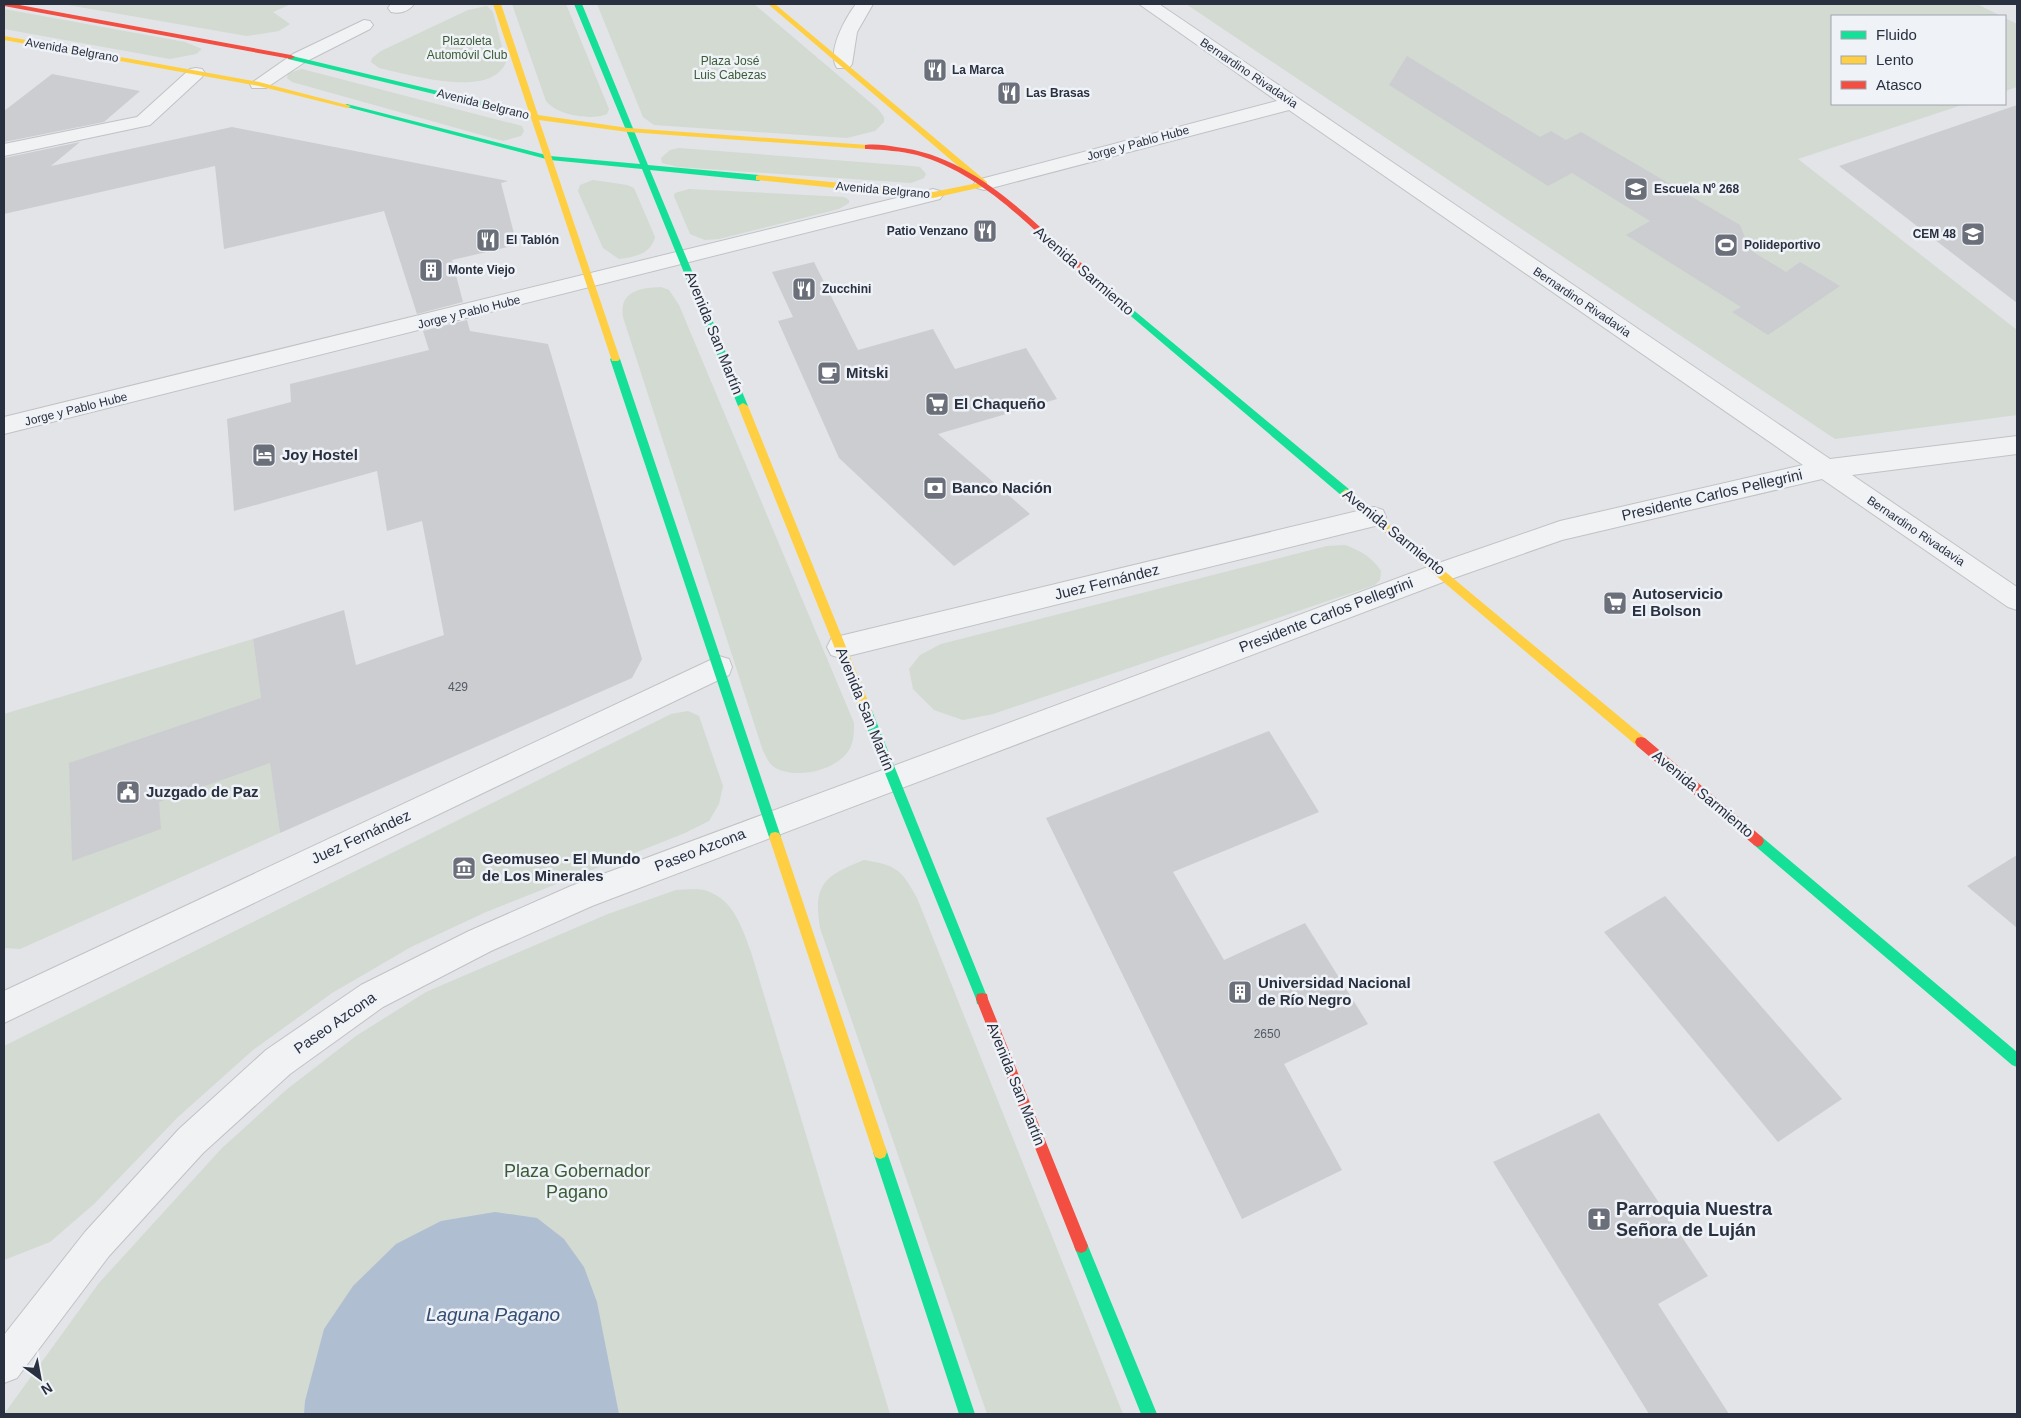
<svg xmlns="http://www.w3.org/2000/svg" width="2021" height="1418" font-family="Arial,sans-serif">
<style>
.green{fill:#d2dad2}
.water{fill:#b0bed1}
.building{fill:#cccdd0}
.lines{fill:none;stroke-linecap:round;stroke-linejoin:round}
.lane-casing{stroke:#c0c2c5;stroke-width:2}
.street-casing{stroke:#c0c2c5;stroke-width:2}
.lane{fill:#f1f2f3;fill-rule:evenodd}
.street{fill:#f1f2f3;fill-rule:evenodd}
.fast{fill:#16e098;fill-rule:evenodd}
.slow{fill:#ffcf43;fill-rule:evenodd}
.jam{fill:#f24e42;fill-rule:evenodd}
.labels{text-anchor:middle;stroke-width:5;stroke-linejoin:round;paint-order:stroke}
.far-park-label{font-size:12px;fill:#3b5b36;stroke:#eff2f6}
.far-street-label{font-size:12px;fill:#293040;stroke:#eff2f6}
.far-poi-label{font-size:12px;font-weight:bold;fill:#293040;stroke:#eff2f6;text-anchor:start}
.number-label{font-size:12px;fill:#525865}
.street-label{font-size:15px;fill:#293040;stroke:#eff2f6}
.poi-label{font-size:15px;font-weight:bold;fill:#293040;stroke:#eff2f6;text-anchor:start}
.near-park-label{font-size:18px;fill:#3b5b36;stroke:#eff2f6}
.near-poi-label{font-size:18px;font-weight:bold;fill:#293040;stroke:#eff2f6;text-anchor:start}
.near-water-label{font-size:19px;font-style:italic;fill:#334c73;stroke:#eff2f6}
</style>
<rect width="100%" height="100%" fill="#e2e4e7"/>
<!-- green -->
<path class="green" d="M 62,4 L 291,4 L 273,12 L 290,24 L 279,31 L 247,36 Z
M 512,4 L 566,4 L 609,109 L 607,114 C 591,121 557,115 546,101 Z
M 597,4 L 754,4 L 878,109 L 884,117 L 884,122 L 875,131 L 847,138 L 654,125 L 643,117 Z
M 1186,4 L 1977,4 L 2001,16 L 1832,16 L 1832,104 L 1965,104 L 1798,159 L 2017,330 L 2017,415 L 1835,439 Z
M 487,6 L 493,12 L 506,62 C 491,100 408,74 379,68 L 371,62 L 372,58 L 381,51 L 468,10 Z
M 4,9 L 185,42 L 202,49 L 196,54 L 170,59 L 4,29 Z
M 2005,18 L 2017,24 L 2017,87 L 2005,91 Z
M 302,69 L 522,126 L 524,131 L 521,136 L 503,141 L 292,82 L 287,78 L 288,73 Z
M 679,148 L 912,166 L 920,167 L 926,174 L 924,178 L 911,183 L 678,167 L 662,163 L 661,158 L 670,150 Z
M 593,180 L 627,185 L 634,188 L 655,237 C 651,254 635,257 619,259 L 603,248 L 578,191 L 580,185 Z
M 689,189 L 844,197 L 849,200 L 849,203 L 839,209 L 719,239 L 705,240 L 690,234 L 674,196 L 675,193 Z
M 661,287 L 669,290 L 679,305 L 854,723 C 854,732 854,742 849,750 C 836,771 795,780 774,767 C 769,764 766,756 763,751 L 623,317 C 619,291 640,288 661,287 Z
M 1345,545 C 1361,551 1372,557 1381,571 L 1380,580 L 1375,585 L 993,714 L 963,720 L 934,710 L 913,689 L 909,669 L 920,655 L 941,644 L 1327,546 Z
M 253,639 L 280,833 L 20,949 L 4,948 L 4,714 Z
M 688,711 L 699,716 L 723,786 L 719,804 L 709,821 L 685,833 L 486,912 L 411,947 L 332,993 L 253,1050 L 178,1117 L 94,1204 L 50,1242 L 4,1260 L 4,1046 L 671,714 Z
M 864,860 C 896,865 901,869 917,898 L 1123,1414 L 987,1414 L 820,928 C 813,884 824,876 864,860 Z
M 676,890 C 685,890 698,888 707,891 C 734,900 742,928 751,952 L 890,1414 L 4,1414 L 99,1283 L 222,1148 L 286,1090 L 356,1036 L 426,992 L 608,914 Z"/>
<!-- water -->
<path class="water" d="M 495,1212 L 537,1218 L 564,1239 L 584,1267 L 597,1302 L 619,1414 L 304,1414 L 305,1401 L 324,1329 L 353,1286 L 396,1244 L 441,1221 Z"/>
<!-- building -->
<path class="building" d="M 1407,56 L 1540,137 L 1551,131 L 1566,140 L 1581,132 L 1740,225 L 1750,250 L 1786,272 L 1800,262 L 1840,286 L 1768,335 L 1732,312 L 1741,307 L 1626,235 L 1650,221 L 1572,173 L 1548,186 L 1389,85 Z
M 52,74 L 140,91 L 104,122 L 4,142 L 4,111 Z
M 2017,105 L 2017,303 L 1839,166 Z
M 232,127 L 508,181 L 501,183 L 517,245 L 452,260 L 463,302 L 417,314 L 384,211 L 224,249 L 215,166 L 4,214 L 4,158 L 80,142 L 51,166 Z
M 814,262 L 858,350 L 933,329 L 955,369 L 1026,348 L 1057,399 L 938,434 L 1030,514 L 954,566 L 839,458 L 778,321 L 793,317 L 772,272 Z
M 467,320 L 470,331 L 548,344 L 642,659 L 632,678 L 280,833 L 270,763 L 159,802 L 161,829 L 72,861 L 69,763 L 261,698 L 253,639 L 344,610 L 356,665 L 444,635 L 422,521 L 387,531 L 377,471 L 234,511 L 227,419 L 291,402 L 290,384 L 429,350 L 423,331 Z
M 1269,731 L 1319,812 L 1173,872 L 1224,960 L 1305,923 L 1368,1024 L 1284,1064 L 1342,1170 L 1242,1219 L 1046,818 Z
M 2017,855 L 2017,928 L 1967,886 Z
M 1665,896 L 1842,1099 L 1778,1142 L 1604,932 Z
M 1599,1113 L 1708,1276 L 1658,1304 L 1729,1414 L 1649,1414 L 1493,1162 Z"/>
<g class="lines">
<!-- lane casing -->
<g class="lane-casing">
<path id="lane" d="M 391,4 L 414,4 C 408,12 399,14 391,12 L 388,8 Z
M 364,20 L 370,21 L 373,25 L 370,29 L 305,62 L 266,88 L 252,88 L 250,84 L 293,54 Z
M 196,68 L 202,69 L 205,73 L 202,77 L 150,125 L 4,156 L 4,144 L 137,117 L 190,69 Z"/>
</g>
<!-- street casing -->
<g class="street-casing">
<path id="street" d="M 856,4 L 873,4 L 857,32 L 852,64 L 849,68 L 837,68 C 826,52 846,17 856,4 Z
M 1139,4 L 1159,4 L 1830,459 L 2017,436 L 2017,454 L 1852,475 L 2017,587 L 2017,610 L 2008,607 L 1822,479 L 1562,540 L 1451,579 L 592,906 L 491,951 L 383,1007 L 290,1074 L 203,1153 L 109,1256 L 17,1378 L 4,1383 L 4,1335 L 85,1232 L 179,1129 L 266,1050 L 361,985 L 469,931 L 571,886 L 1433,565 L 1560,521 L 1803,465 L 1289,110 L 984,190 L 977,188 L 974,184 L 977,180 L 1277,101 Z
M 933,189 L 940,191 L 943,195 L 940,199 L 4,434 L 4,417 Z
M 1374,507 L 1383,510 L 1386,517 L 1383,524 L 840,658 L 831,655 L 827,647 L 831,639 L 840,636 Z
M 719,656 L 729,659 L 732,667 L 729,675 L 4,1023 L 4,991 Z"/>
</g>
<!-- lane -->
<use href="#lane" class="lane"/>
<!-- street -->
<use href="#street" class="street"/>
<!-- fast -->
<path class="fast" d="M 574,4 L 582,4 L 648,165 L 759,175 L 763,178 L 759,181 L 650,170 L 748,406 L 746,408 L 740,408 L 738,406 L 642,169 L 550,160 L 343,106 L 347,104 L 550,156 L 640,164 Z
M 288,55 L 538,115 L 542,117 L 538,119 L 288,59 Z
M 1095,278 L 1350,490 L 1351,493 L 1350,496 L 1342,496 L 1092,283 L 1092,279 Z
M 615,356 L 620,359 L 781,837 L 779,841 L 775,842 L 771,841 L 769,837 L 610,359 Z
M 866,706 L 870,708 L 872,711 L 988,999 L 987,1004 L 982,1005 L 977,1004 L 976,999 L 860,711 L 862,708 Z
M 1758,835 L 1762,837 L 2017,1052 L 2017,1067 L 2012,1065 L 1754,845 L 1752,841 L 1754,837 Z
M 880,1145 L 885,1147 L 887,1152 L 975,1414 L 959,1414 L 873,1152 L 875,1147 Z
M 1081,1239 L 1086,1241 L 1157,1414 L 1141,1414 L 1074,1246 L 1076,1241 Z"/>
<!-- slow -->
<path class="slow" d="M 493,4 L 501,4 L 538,115 L 628,128 L 868,145 L 872,147 L 868,149 L 628,132 L 539,120 L 620,359 L 618,361 L 612,361 Z
M 768,4 L 775,4 L 987,182 L 987,186 L 933,198 L 756,180 L 756,176 L 759,175 L 933,192 L 978,183 Z
M 4,36 L 259,82 L 351,106 L 347,108 L 259,86 L 4,40 Z
M 743,403 L 748,406 L 872,711 L 870,714 L 866,716 L 862,714 L 860,711 L 738,406 Z
M 1346,489 L 1645,738 L 1647,742 L 1645,746 L 1641,747 L 1637,746 L 1342,496 L 1341,493 Z
M 775,832 L 779,833 L 781,837 L 887,1152 L 885,1157 L 880,1159 L 875,1157 L 873,1152 L 769,837 L 771,833 Z"/>
<!-- jam -->
<path class="jam" d="M 4,4 L 14,4 L 291,55 L 295,57 L 291,59 L 4,6 Z
M 865,145 C 875,144 886,145 896,147 C 962,154 1013,202 1060,245 C 1073,257 1089,268 1099,281 L 1098,283 L 1092,283 C 1039,237 988,175 917,155 C 901,151 884,150 868,149 L 865,149 Z
M 1641,737 L 1645,738 L 1762,837 L 1764,841 L 1762,845 L 1758,847 L 1754,845 L 1637,746 L 1635,742 L 1637,738 Z
M 982,993 L 987,994 L 988,999 L 1088,1246 L 1086,1251 L 1081,1253 L 1076,1251 L 976,999 L 977,994 Z"/>
</g>
<!-- icons -->
<defs>
<g id="restaurant-square" transform="scale(1.25)"><rect x="-9" y="-9" width="18" height="18" rx="4" fill="#6a6f7a" stroke="#eff2f6"/><path d="M-5-6h1v4h1v-4h1v4h1v-4h1v5L-1.5 .5V6h-2V.5L-5-1ZM5-6V6H3V1.5H1.5Q1.5-4 5-6Z" fill="#fff"/></g>
<g id="school-square" transform="scale(1.25)"><rect x="-9" y="-9" width="18" height="18" rx="4" fill="#6a6f7a" stroke="#eff2f6"/><path d="M0-5L7-2L0 1L-7-2ZM-4 1L0 2.5L4 1V4Q0 6-4 4Z" fill="#fff"/></g>
<g id="stadium-square" transform="scale(1.25)"><rect x="-9" y="-9" width="18" height="18" rx="4" fill="#6a6f7a" stroke="#eff2f6"/><path d="M0-5a6.5 5 0 1 0 0 10a6.5 5 0 1 0 0-10ZM-3.5-1.8h7v3.6h-7Z" fill="#fff"/></g>
<g id="building-square" transform="scale(1.25)"><rect x="-9" y="-9" width="18" height="18" rx="4" fill="#6a6f7a" stroke="#eff2f6"/><path d="M-4-6H4V6H1V3H-1V6H-4ZM-2.5-4.3h1.7v1.8h-1.7ZM.8-4.3h1.7v1.8H.8ZM-2.5-1h1.7V.8h-1.7ZM.8-1h1.7V.8H.8Z" fill="#fff"/></g>
<g id="cafe-square" transform="scale(1.25)"><rect x="-9" y="-9" width="18" height="18" rx="4" fill="#6a6f7a" stroke="#eff2f6"/><path d="M-5.5-4.5H6V0H3Q3 3.5 0 3.5H-2.5Q-5.5 3.5-5.5 0ZM3-3.2v2h1.7v-2ZM-6 4.5H4V6H-6Z" fill="#fff"/></g>
<g id="supermarket-square" transform="scale(1.25)"><rect x="-9" y="-9" width="18" height="18" rx="4" fill="#6a6f7a" stroke="#eff2f6"/><path d="M-6-5.5h2.5l.6 2H6L4.5 2H-2.5L-4.4-4H-6ZM-1.5 3.2a1.3 1.3 0 1 0 .1 0ZM3 3.2a1.3 1.3 0 1 0 .1 0Z" fill="#fff"/></g>
<g id="hotel-square" transform="scale(1.25)"><rect x="-9" y="-9" width="18" height="18" rx="4" fill="#6a6f7a" stroke="#eff2f6"/><path d="M-6-4.5h1.5V1H6V5H4.5V3h-9V5H-6ZM-4 0a1.8 1.8 0 1 1 3.6 0ZM.5 0V-2.5h3Q6-2.5 6 0Z" fill="#fff"/></g>
<g id="bank-square" transform="scale(1.25)"><rect x="-9" y="-9" width="18" height="18" rx="4" fill="#6a6f7a" stroke="#eff2f6"/><path d="M-6-4H6V4H-6ZM0-2.3a2.3 2.3 0 1 0 0 4.6a2.3 2.3 0 1 0 0-4.6Z" fill="#fff"/></g>
<g id="civic-square" transform="scale(1.25)"><rect x="-9" y="-9" width="18" height="18" rx="4" fill="#6a6f7a" stroke="#eff2f6"/><path d="M-.6-6.5H3V-4.5H.6V-3L4-1V1h2V6H-6V1h2V-1L-.6-3ZM-1.2 2.5V6h2.4V2.5Z" fill="#fff"/></g>
<g id="museum-square" transform="scale(1.25)"><rect x="-9" y="-9" width="18" height="18" rx="4" fill="#6a6f7a" stroke="#eff2f6"/><path d="M0-6L6-3V-2H-6V-3ZM-5-1h2V3h-2ZM-1-1h2V3h-2ZM3-1h2V3H3ZM-6 4H6V6H-6Z" fill="#fff"/></g>
<g id="church-square" transform="scale(1.25)"><rect x="-9" y="-9" width="18" height="18" rx="4" fill="#6a6f7a" stroke="#eff2f6"/><path d="M-1.2-6h2.4v3.5h3.3v2.4h-3.3V6h-2.4V-.1h-3.3v-2.4h3.3Z" fill="#fff"/></g>
</defs>
<g fill-rule="evenodd">
<use href="#restaurant-square" x="935" y="70"/>
<use href="#restaurant-square" x="1009" y="93"/>
<use href="#school-square" x="1636" y="189"/>
<use href="#restaurant-square" x="985" y="231"/>
<use href="#school-square" x="1973" y="234"/>
<use href="#restaurant-square" x="488" y="240"/>
<use href="#stadium-square" x="1726" y="245"/>
<use href="#building-square" x="431" y="270"/>
<use href="#restaurant-square" x="804" y="289"/>
<use href="#cafe-square" x="829" y="373"/>
<use href="#supermarket-square" x="937" y="404"/>
<use href="#hotel-square" x="264" y="455"/>
<use href="#bank-square" x="935" y="488"/>
<use href="#supermarket-square" x="1615" y="603"/>
<use href="#civic-square" x="128" y="792"/>
<use href="#museum-square" x="464" y="868"/>
<use href="#building-square" x="1240" y="992"/>
<use href="#church-square" x="1599" y="1219"/>
</g>
<g class="labels">
<!-- far-park labels -->
<g class="far-park-label">
<text x="467" y="45">Plazoleta<tspan x="467" dy="14">Automóvil Club</tspan></text>
<text x="730" y="65">Plaza José<tspan x="730" dy="14">Luis Cabezas</tspan></text>
</g>
<!-- far-street labels -->
<g class="far-street-label">
<text transform="translate(72 50) rotate(10)" y="4">Avenida Belgrano</text>
<text transform="translate(1249 73) rotate(34)" y="4">Bernardino Rivadavia</text>
<text transform="translate(483 104) rotate(14)" y="4">Avenida Belgrano</text>
<text transform="translate(1138 143) rotate(-15)" y="4">Jorge y Pablo Hube</text>
<text transform="translate(883 190) rotate(5)" y="4">Avenida Belgrano</text>
<text transform="translate(1582 302) rotate(34)" y="4">Bernardino Rivadavia</text>
<text transform="translate(469 312) rotate(-14)" y="4">Jorge y Pablo Hube</text>
<text transform="translate(76 409) rotate(-14)" y="4">Jorge y Pablo Hube</text>
<text transform="translate(1916 531) rotate(34)" y="4">Bernardino Rivadavia</text>
</g>
<!-- far-poi labels -->
<g class="far-poi-label">
<text x="952" y="74">La Marca</text>
<text x="1026" y="97">Las Brasas</text>
<text x="1654" y="193">Escuela Nº 268</text>
<text x="968" y="235" text-anchor="end">Patio Venzano</text>
<text x="1956" y="238" text-anchor="end">CEM 48</text>
<text x="506" y="244">El Tablón</text>
<text x="1744" y="249">Polideportivo</text>
<text x="448" y="274">Monte Viejo</text>
<text x="822" y="293">Zucchini</text>
</g>
<!-- number labels -->
<g class="number-label">
<text x="458" y="691">429</text>
<text x="1267" y="1038">2650</text>
</g>
<!-- street labels -->
<g class="street-label">
<text transform="translate(1084 271) rotate(41)" y="5">Avenida Sarmiento</text>
<text transform="translate(714 333) rotate(68)" y="5">Avenida San Martín</text>
<text transform="translate(1712 495) rotate(-13)" y="5">Presidente Carlos Pellegrini</text>
<text transform="translate(1394 532) rotate(39)" y="5">Avenida Sarmiento</text>
<text transform="translate(1107 582) rotate(-14)" y="5">Juez Fernández</text>
<text transform="translate(1326 615) rotate(-21)" y="5">Presidente Carlos Pellegrini</text>
<text transform="translate(865 709) rotate(68)" y="5">Avenida San Martín</text>
<text transform="translate(1703 794) rotate(40)" y="5">Avenida Sarmiento</text>
<text transform="translate(361 837) rotate(-25)" y="5">Juez Fernández</text>
<text transform="translate(700 850) rotate(-21)" y="5">Paseo Azcona</text>
<text transform="translate(335 1023) rotate(-35)" y="5">Paseo Azcona</text>
<text transform="translate(1016 1084) rotate(68)" y="5">Avenida San Martín</text>
</g>
<!-- poi labels -->
<g class="poi-label">
<text x="846" y="378">Mitski</text>
<text x="954" y="409">El Chaqueño</text>
<text x="282" y="460">Joy Hostel</text>
<text x="952" y="493">Banco Nación</text>
<text x="1632" y="599">Autoservicio<tspan x="1632" dy="17">El Bolson</tspan></text>
<text x="146" y="797">Juzgado de Paz</text>
<text x="482" y="864">Geomuseo - El Mundo<tspan x="482" dy="17">de Los Minerales</tspan></text>
<text x="1258" y="988">Universidad Nacional<tspan x="1258" dy="17">de Río Negro</tspan></text>
</g>
<!-- near-park labels -->
<g class="near-park-label">
<text x="577" y="1177">Plaza Gobernador<tspan x="577" dy="21">Pagano</tspan></text>
</g>
<!-- near-poi labels -->
<g class="near-poi-label">
<text x="1616" y="1215">Parroquia Nuestra<tspan x="1616" dy="21">Señora de Luján</tspan></text>
</g>
<!-- near-water labels -->
<g class="near-water-label">
<text x="493" y="1321">Laguna Pagano</text>
</g>
</g>
<!-- border -->
<rect width="2021" height="1418" fill="none" stroke="#293040" stroke-width="10"/>
<!-- legend -->
<rect x="1831" y="15" width="175" height="90" fill="#eff2f6" stroke="#a0a4ad"/>
<rect x="1841" y="31" width="25" height="8" fill="#16e098" stroke="#a0a4ad"/>
<text x="1876" y="40" font-size="15" fill="#293040">Fluido</text>
<rect x="1841" y="56" width="25" height="8" fill="#ffcf43" stroke="#a0a4ad"/>
<text x="1876" y="65" font-size="15" fill="#293040">Lento</text>
<rect x="1841" y="81" width="25" height="8" fill="#f24e42" stroke="#a0a4ad"/>
<text x="1876" y="90" font-size="15" fill="#293040">Atasco</text>
<!-- north arrow -->
<g transform="translate(40 1378) rotate(148)" stroke="#eff2f6" stroke-width="4" paint-order="stroke">
<path d="M0-4L9 19L0 12L-9 19Z" fill="#293040"/>
<text y="-8" font-size="14" font-weight="bold" text-anchor="middle" fill="#293040">N</text>
</g>
</svg>
